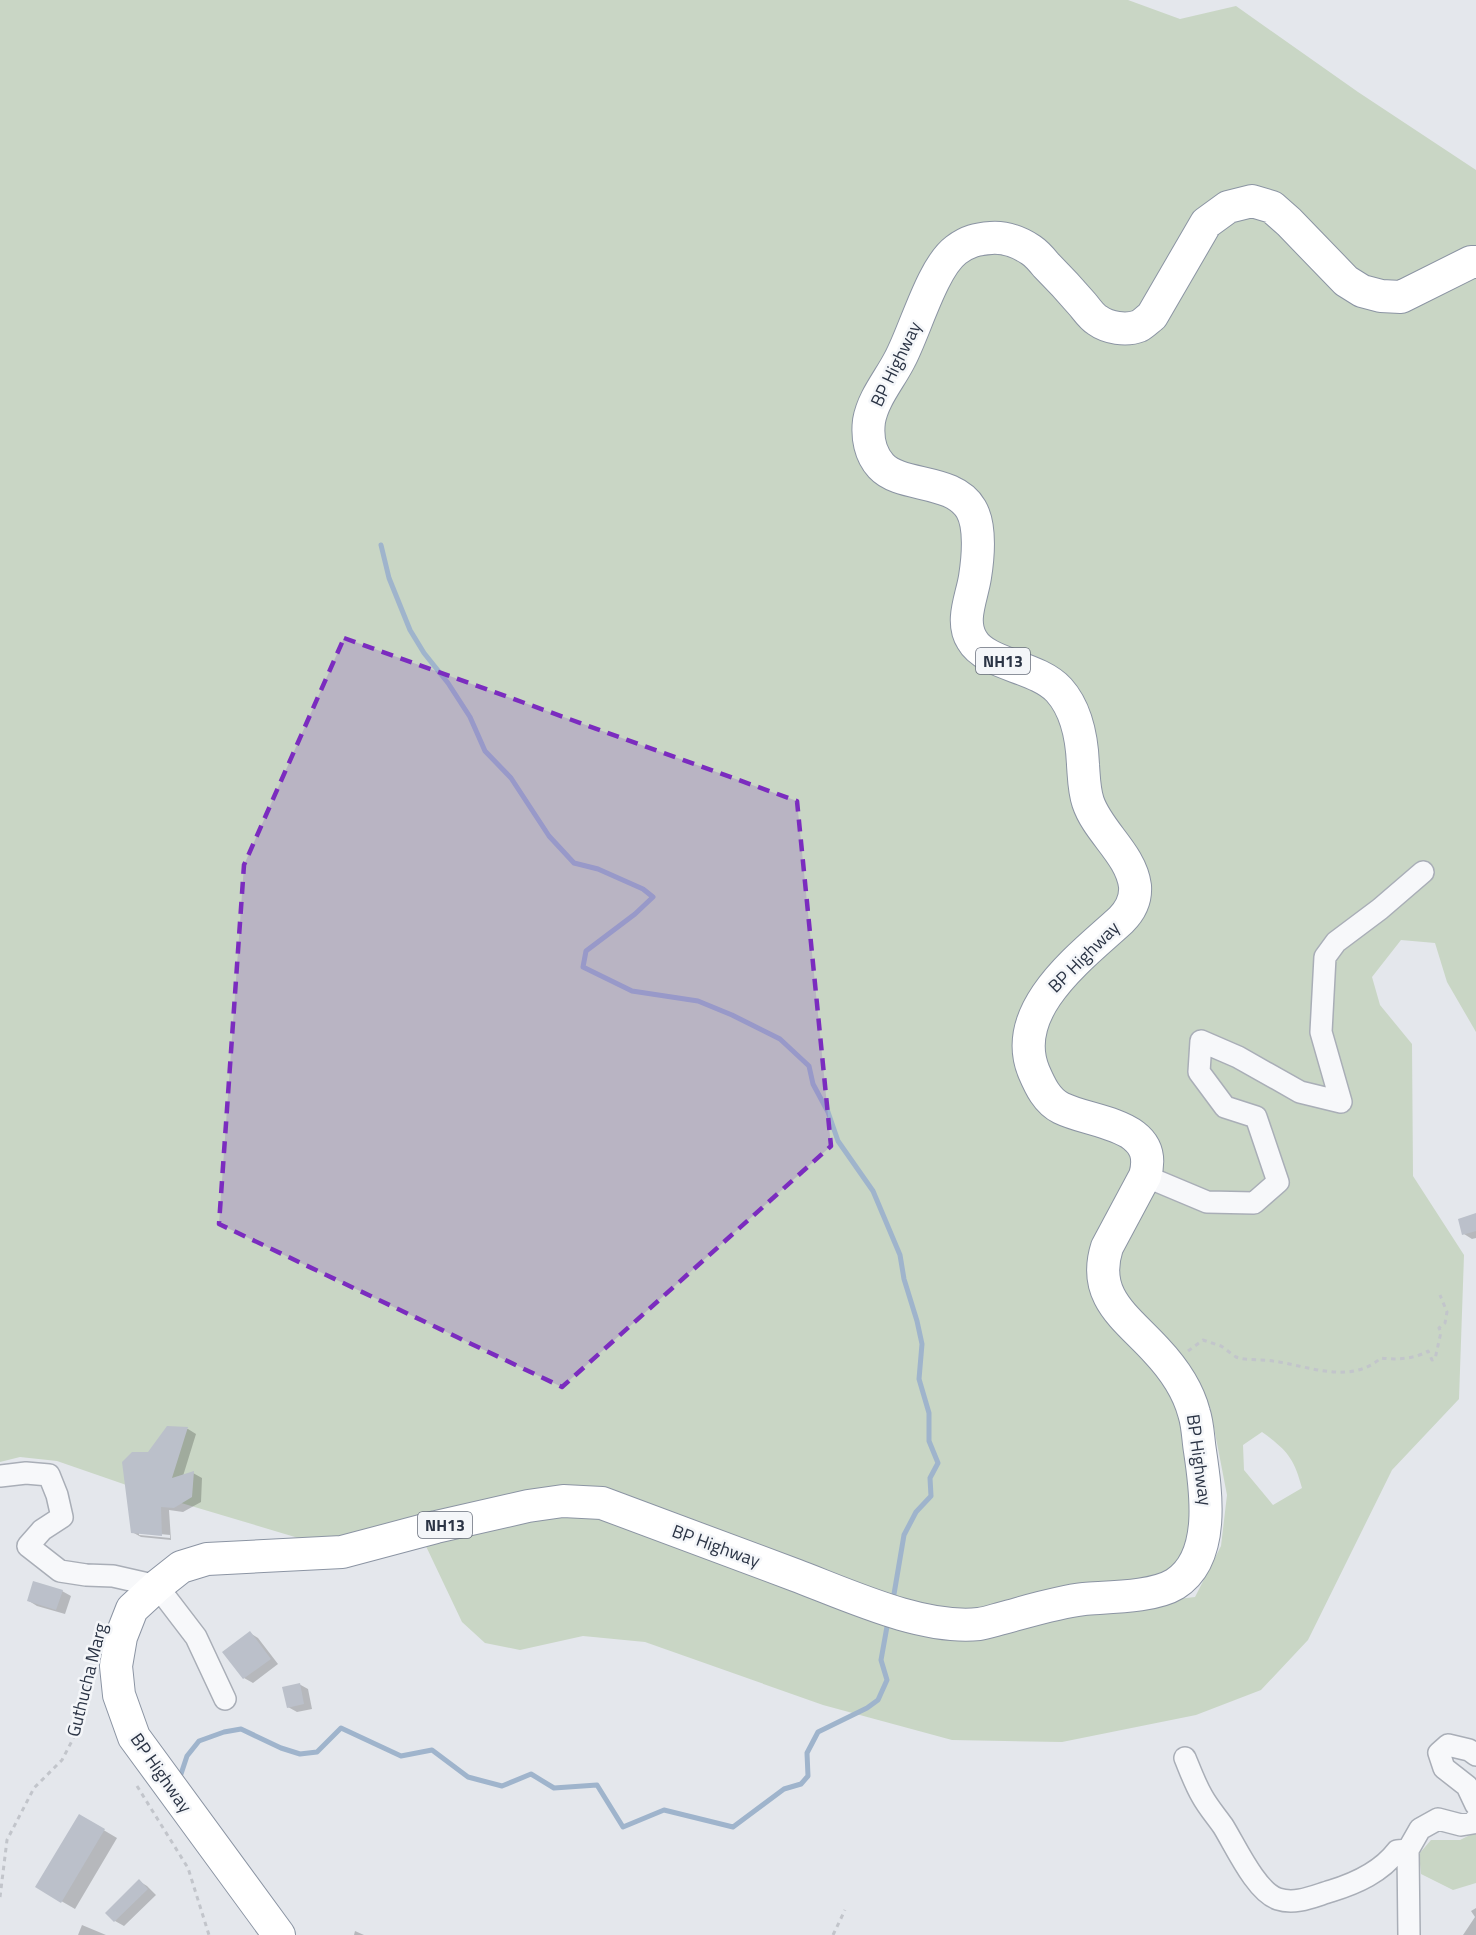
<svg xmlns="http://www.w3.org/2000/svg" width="1476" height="1935" font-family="'Titillium Web',sans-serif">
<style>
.green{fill:#c9d6c5;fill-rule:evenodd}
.shadow{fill:#0003;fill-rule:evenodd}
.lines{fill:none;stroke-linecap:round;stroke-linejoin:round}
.stream{stroke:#9fb4cc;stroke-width:5}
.building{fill:#bbc0ca}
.minor-casing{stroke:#a9aeb7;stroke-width:24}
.highway-casing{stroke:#8b94a3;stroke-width:34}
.path{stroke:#c2c5cb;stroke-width:3;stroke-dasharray:4.5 4.5;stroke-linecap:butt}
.minor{stroke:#f7f8fa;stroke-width:21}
.highway{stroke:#fff;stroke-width:32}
.marked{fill:#7b2cbf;fill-opacity:0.2;stroke:#7b2cbf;stroke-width:4.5;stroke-dasharray:12 8;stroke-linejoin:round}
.labels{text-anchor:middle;stroke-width:5;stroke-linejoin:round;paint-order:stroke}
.shield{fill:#f4f6f9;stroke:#676e7b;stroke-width:1.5}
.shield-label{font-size:16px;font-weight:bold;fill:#2b3445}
.street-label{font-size:18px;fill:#2b3445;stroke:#f4f6f9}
</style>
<rect width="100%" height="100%" fill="#e4e7ec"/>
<!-- green -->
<path class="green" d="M 0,0 L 1128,0 L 1180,19 L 1236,6 L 1358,92 L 1476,170 L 1476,1032 L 1447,982 L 1435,943 L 1401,940 L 1372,977 L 1380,1005 L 1412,1044 L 1413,1176 L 1464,1255 L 1459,1399 L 1392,1470 L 1308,1640 L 1261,1690 L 1196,1715 L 1062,1742 L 952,1740 L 823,1705 L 645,1642 L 583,1636 L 520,1650 L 485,1643 L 462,1622 L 424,1542 L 563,1512 L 603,1514 L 933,1628 L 1195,1597 L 1221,1546 L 1227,1495 L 1210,1407 L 1181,1410 L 1195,1517 L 1190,1544 L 1169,1576 L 980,1612 L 940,1613 L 602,1494 L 358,1539 L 305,1540 L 161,1497 L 57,1461 L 20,1457 L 0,1462 ZM 1262,1432 C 1287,1450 1294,1458 1302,1488 L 1273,1505 L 1244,1470 L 1243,1445 Z
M 1476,1832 L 1476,1883 L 1453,1890 L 1421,1874 L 1419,1854 L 1431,1840 L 1460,1840 Z"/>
<!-- shadow -->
<path class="shadow" d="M 1476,1215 L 1476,1238 L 1472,1239 L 1464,1234 Z
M 167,1428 L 188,1429 L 196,1434 L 183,1476 L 193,1473 L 202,1478 L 201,1502 L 183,1512 L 169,1510 L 171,1540 L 141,1537 L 132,1532 L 149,1453 ZM 139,1532 L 170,1535 L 170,1538 L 139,1535 Z
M 62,1591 L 71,1596 L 65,1614 L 37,1606 L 29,1601 Z
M 250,1633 L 258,1638 L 278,1664 L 253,1683 L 244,1678 Z
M 299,1684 L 308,1689 L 312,1709 L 297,1712 L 288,1707 Z
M 80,1816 L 117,1838 L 75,1909 L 37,1887 Z
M 139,1881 L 147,1886 L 156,1895 L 124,1926 L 115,1921 L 107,1913 Z
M 1476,1908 L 1476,1935 L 1463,1935 L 1475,1917 L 1471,1911 Z
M 82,1925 L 106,1935 L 78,1935 Z
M 355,1931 L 364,1935 L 354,1935 Z"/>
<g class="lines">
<!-- stream -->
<path class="stream" d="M 381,545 L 389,578 L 410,630 L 424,653 L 448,683 L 470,717 L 485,751 L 511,778 L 549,836 L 574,863 L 598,869 L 643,889 L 653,897 L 635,914 L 586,951 L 583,967 L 632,991 L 698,1001 L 732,1015 L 780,1039 L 809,1066 L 813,1084 L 828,1112 L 838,1141 L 873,1191 L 900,1255 L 904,1279 L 917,1321 L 922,1344 L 919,1379 L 929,1413 L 929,1441 L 938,1463 L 930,1478 L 931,1496 L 916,1512 L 904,1535 L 893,1600
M 181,1774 L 187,1756 L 199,1741 L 224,1732 L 241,1729 L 281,1748 L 300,1754 L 317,1752 L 341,1728 L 401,1756 L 432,1750 L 468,1777 L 502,1786 L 531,1774 L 554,1788 L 597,1785 L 623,1827 L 664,1810 L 733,1827 L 784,1789 L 801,1784 L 808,1776 L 807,1753 L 818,1732 L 867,1708 L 878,1700 L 887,1680 L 881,1660 L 888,1621"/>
</g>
<!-- building -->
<path class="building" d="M 1476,1213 L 1476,1231 L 1462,1235 L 1458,1219 Z
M 167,1426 L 188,1427 L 172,1478 L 194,1471 L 192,1497 L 174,1508 L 161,1507 L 162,1536 L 131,1533 L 122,1462 L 132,1452 L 148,1452 Z
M 33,1581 L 63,1590 L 56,1610 L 27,1601 Z
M 250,1631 L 271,1659 L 243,1679 L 222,1652 Z
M 300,1683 L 304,1704 L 287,1708 L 282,1687 Z
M 79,1814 L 105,1829 L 61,1903 L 35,1887 Z
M 139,1879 L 148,1889 L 114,1922 L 105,1913 Z"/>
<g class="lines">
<!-- minor casing -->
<g class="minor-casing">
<path id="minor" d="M 1145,1176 L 1207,1202 L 1254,1203 L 1278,1182 L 1256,1117 L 1225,1107 L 1199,1072 L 1201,1041 L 1238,1057 L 1300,1092 L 1341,1102 L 1321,1032 L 1325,957 L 1336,942 L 1380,909 L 1423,872
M 0,1476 L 26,1473 L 49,1475 L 57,1495 L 62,1517 L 42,1530 L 28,1546 L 60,1571 L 86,1575 L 113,1576 L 157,1586 L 196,1637 L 225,1699
M 1476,1755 L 1469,1750 L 1448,1745 L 1439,1753 L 1444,1768 L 1467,1786 L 1476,1805
M 1185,1758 C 1190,1770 1195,1784 1202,1796 C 1208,1807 1216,1816 1223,1826 C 1235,1845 1256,1892 1278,1899 C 1296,1905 1314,1896 1331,1891 C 1357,1883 1381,1872 1397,1851 L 1408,1850
M 1409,1935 L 1408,1850 L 1420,1829 L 1438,1819 L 1461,1825 L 1473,1823 L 1476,1819"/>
</g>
<!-- highway casing -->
<g class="highway-casing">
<path id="highway" d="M 279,1935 L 134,1737 L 119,1695 L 116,1666 L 121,1637 L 132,1609 L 157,1586 L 181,1567 L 207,1559 L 342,1552 L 436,1527 L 528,1506 L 563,1501 L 602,1503 C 667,1527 731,1551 795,1575 C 848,1595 922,1630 979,1624 C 987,1623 995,1620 1003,1618 C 1029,1611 1057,1602 1084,1599 C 1110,1597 1154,1597 1175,1584 C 1216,1558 1206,1491 1200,1451 C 1198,1439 1198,1425 1194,1413 C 1188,1390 1172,1367 1156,1350 C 1127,1318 1091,1297 1107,1247 L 1145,1176 C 1160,1123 1093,1124 1061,1108 C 1047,1101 1040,1086 1034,1072 C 1008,1010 1082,956 1121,920 C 1130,911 1136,899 1135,886 C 1131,854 1098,832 1088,802 C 1084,790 1084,778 1083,765 C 1082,739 1077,710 1059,690 C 1037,666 986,665 972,640 C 960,621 972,597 975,577 C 978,558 981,526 971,509 C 953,478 901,488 881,466 C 870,454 867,437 869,421 C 873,398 890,379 900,359 C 915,331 932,268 956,250 C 968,241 977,239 991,238 C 1005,237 1019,242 1031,250 C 1037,254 1042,260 1046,265 C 1059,278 1071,291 1083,305 C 1087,310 1092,317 1097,320 C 1108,328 1126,331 1139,326 C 1143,324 1148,319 1152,316 L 1206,223 L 1228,207 L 1252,201 L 1272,207 L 1289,222 L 1346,281 L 1362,291 L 1381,296 L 1401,297 L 1471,262 L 1476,262"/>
</g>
<!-- path -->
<path class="path" d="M 1188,1351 L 1203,1340 C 1209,1342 1215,1344 1221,1346 C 1226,1349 1231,1354 1236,1357 C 1247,1361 1262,1359 1273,1361 C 1309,1366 1350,1385 1381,1358 C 1396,1360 1415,1359 1428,1351 L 1432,1360 L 1435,1359 L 1441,1332 L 1439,1328 L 1445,1323 L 1447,1312 L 1440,1295
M 137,1786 L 188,1868 L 209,1935
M 0,1897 L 7,1840 L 34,1788 L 62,1760 L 74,1737 L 83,1713 L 90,1671
M 833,1935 L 845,1910"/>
<!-- minor -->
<use href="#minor" class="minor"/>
<!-- highway -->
<use href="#highway" class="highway"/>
</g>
<!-- marked area -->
<path class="marked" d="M 344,638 L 797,801 L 831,1146 L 562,1387 L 219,1224 L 244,865 Z"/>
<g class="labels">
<!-- shield labels -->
<g class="shield">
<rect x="976" y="648" width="54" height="26" rx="4.5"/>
<rect x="418" y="1512" width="54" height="26" rx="4.5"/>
</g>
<g class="shield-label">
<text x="1003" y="667">NH13</text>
<text x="445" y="1531">NH13</text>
</g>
<!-- street labels -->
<g class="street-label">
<text transform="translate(896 364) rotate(-64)" y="6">BP Highway</text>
<text transform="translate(1084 957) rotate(-45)" y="6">BP Highway</text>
<text transform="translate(1199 1460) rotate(82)" y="6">BP Highway</text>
<text transform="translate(716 1546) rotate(20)" y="6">BP Highway</text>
<text transform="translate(87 1680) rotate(-76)" y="6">Guthucha Marg</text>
<text transform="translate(161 1773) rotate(55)" y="6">BP Highway</text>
</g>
</g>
</svg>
